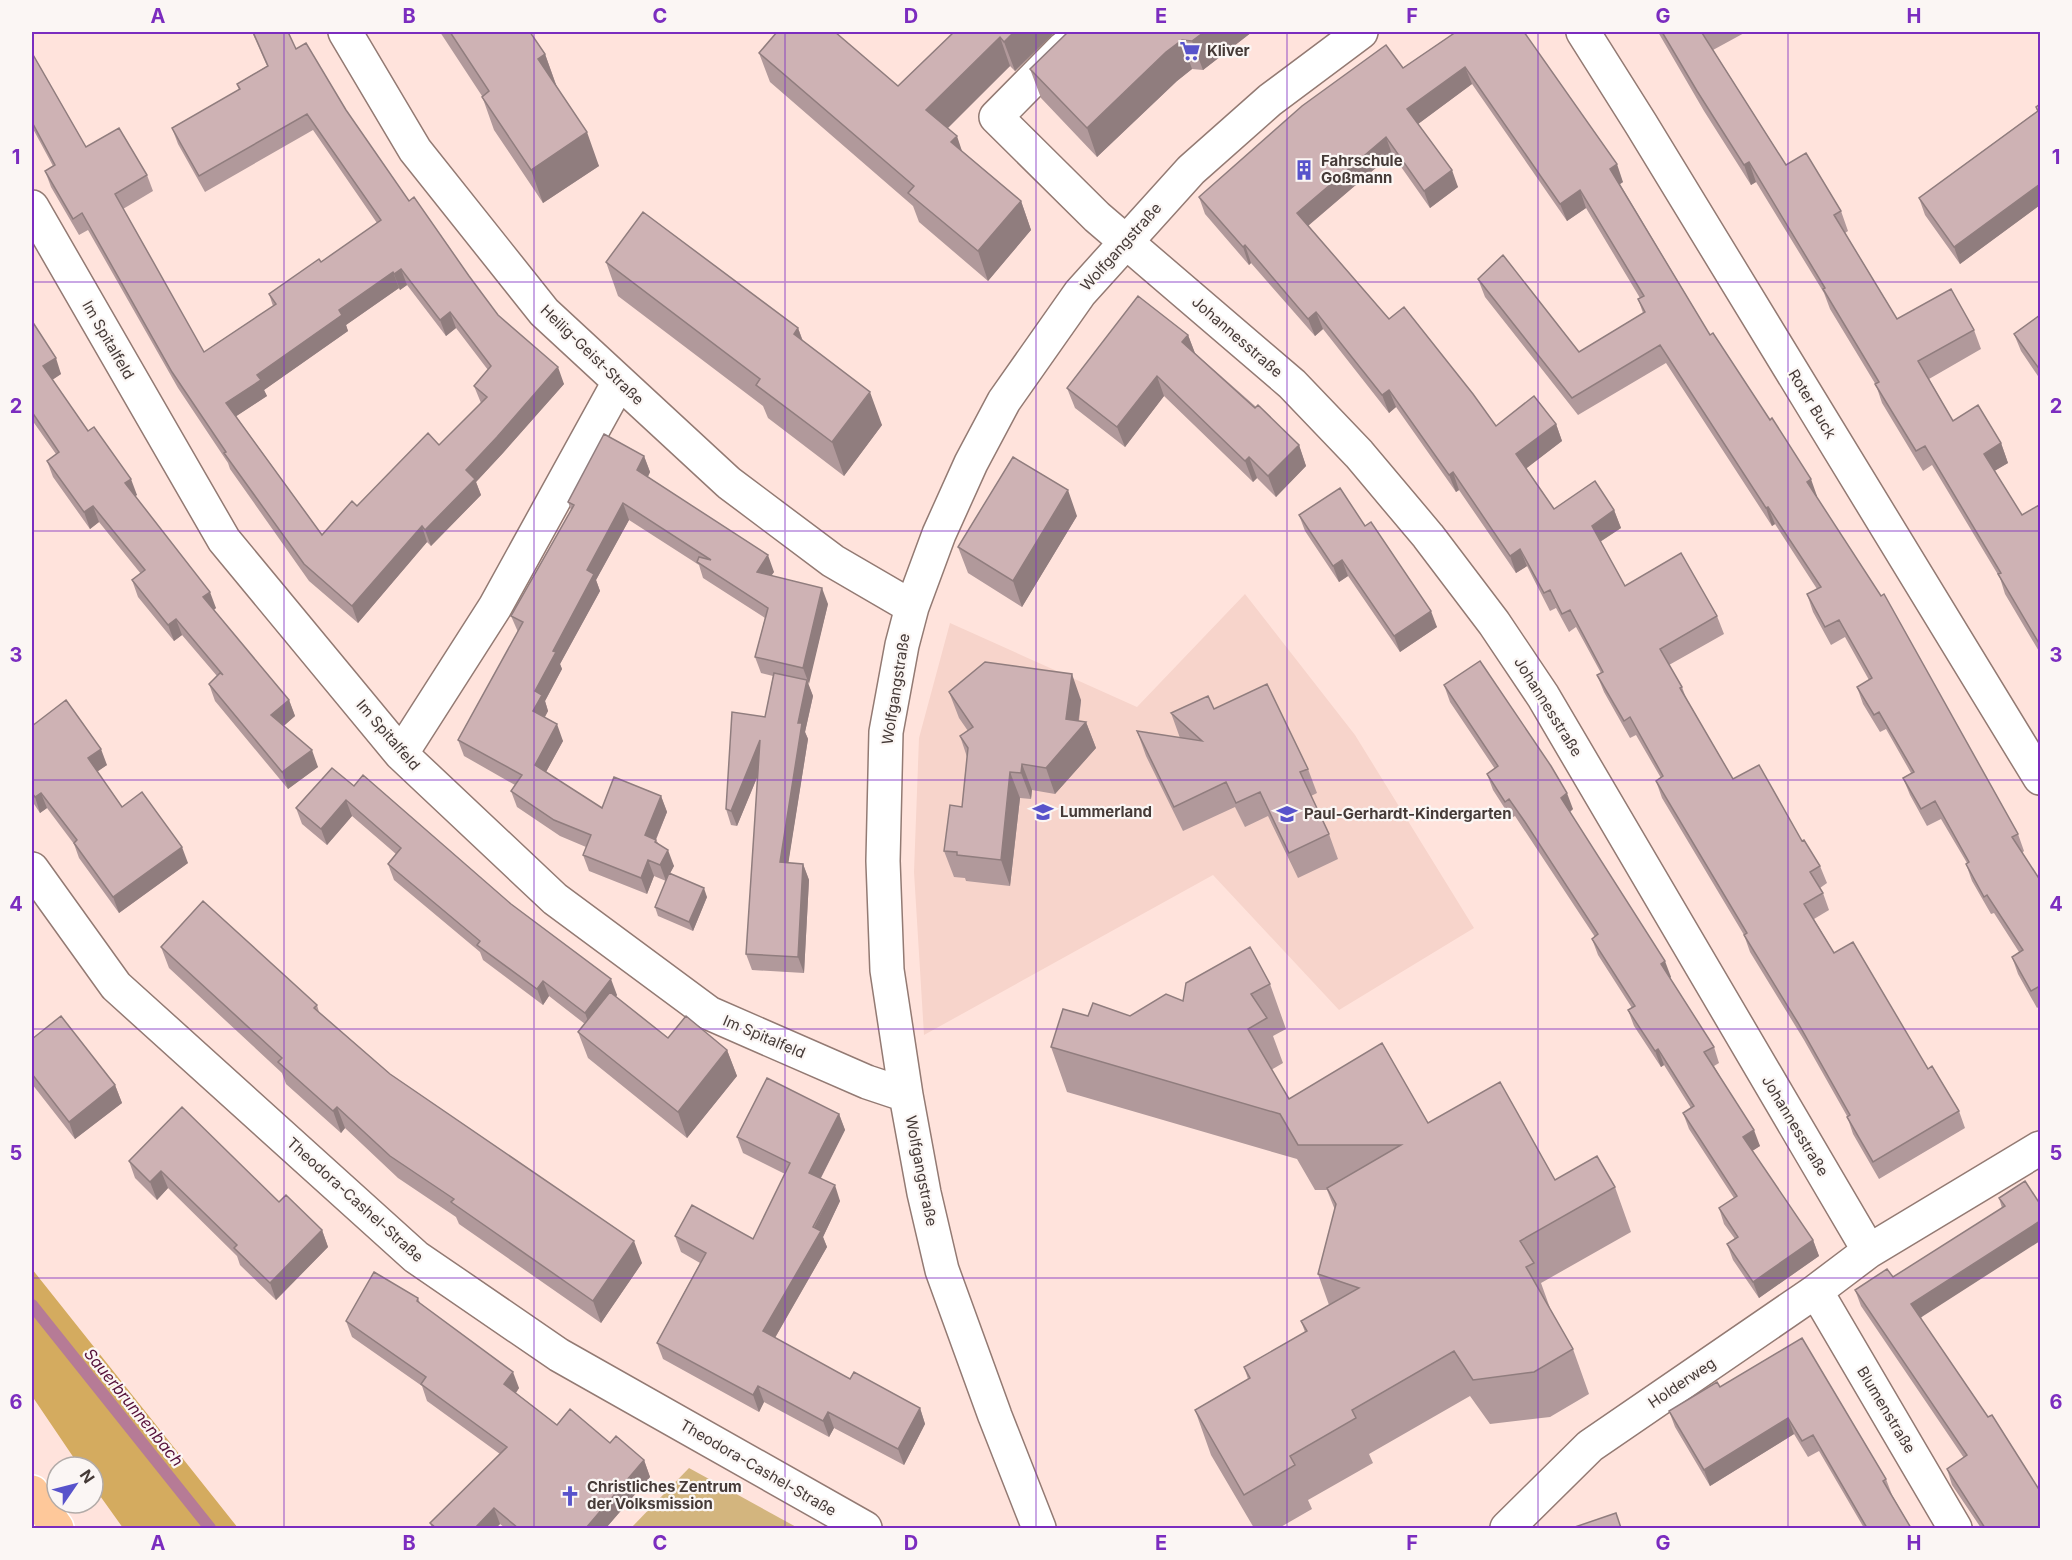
<svg xmlns="http://www.w3.org/2000/svg" width="2072" height="1560" font-family="Inter,sans-serif">
<style>
.built{fill:#f7d4cb}
.green{fill:#d3b57e}
.forest{fill:#d4ab5f}
.lines{fill:none;stroke-linecap:round;stroke-linejoin:round}
.stream{stroke:#b67b96;stroke-width:12}
.minor-casing{stroke:#937a73;stroke-width:36}
.major-casing{stroke:#fff;stroke-width:36}
.minor{stroke:#fff;stroke-width:33}
.major{stroke:#fec89a;stroke-width:33}
.wall{fill:#b1999b;fill-rule:evenodd}
.shaded-wall{fill:#907d7e}
.building{fill:#ceb2b4;stroke:#907d7e;stroke-width:1.5;fill-rule:evenodd}
.grid{fill:none;stroke:#7b2cbf;stroke-width:1.5;stroke-opacity:0.55}
.labels{text-anchor:middle;stroke-width:4.5;stroke-linejoin:round;paint-order:stroke}
.poi-label{font-size:15px;font-weight:bold;fill:#453a37;stroke:#fbf6f4;text-anchor:start}
.street-label{font-size:15px;fill:#453a37;stroke:#fbf6f4}
.water-label{font-size:16px;font-style:italic;fill:#551039;stroke:#fbf6f4}
.neatline{fill:none;stroke:#7b2cbf;stroke-width:2}
.grid-label{font-size:20px;text-anchor:middle;font-weight:bold;fill:#7b2cbf}
</style>
<rect width="100%" height="100%" fill="#ffe3dc"/>
<!-- built -->
<path class="built" d="M 1245,594 L 1355,735 L 1474,928 L 1339,1010 L 1213,875 L 924,1035 L 914,872 L 919,738 L 950,623 L 1137,707 Z"/>
<!-- green -->
<path class="green" d="M 689,1468 L 798,1528 L 631,1528 Z"/>
<!-- forest -->
<path class="forest" d="M 32,1269 L 238,1528 L 123,1528 L 93,1486 L 93,1467 L 80,1467 L 32,1396 Z"/>
<g class="lines">
<!-- stream -->
<path class="stream" d="M 32,1305 L 210,1528"/>
<!-- minor casing -->
<g class="minor-casing">
<path id="minor" d="M 345,32 L 415,150 L 544,312 L 729,483 L 833,561 L 912,607
M 1084,32 L 1063,49 L 996,117 L 1097,217 L 1292,384 L 1359,454 L 1428,536 L 1494,623 L 1543,696 L 1869,1251
M 1583,32 L 1641,124 L 2040,778
M 32,207 L 224,540 L 401,754 L 555,899 L 709,1013 L 867,1082 L 906,1095
M 401,754 L 495,607 L 619,382
M 32,869 L 116,986 L 416,1257 L 559,1355 L 865,1528
M 1816,1291 L 1955,1528
M 1039,1528 L 995,1416 L 942,1270 L 924,1193 L 906,1095 L 887,970 L 883,861 L 886,732 L 902,645 L 912,607 L 939,534 L 971,463 L 1004,401 L 1080,293 L 1191,170 L 1270,100 L 1361,32
M 1507,1528 L 1590,1446 L 1816,1291 L 1869,1251 L 2040,1148"/>
</g>
<!-- major casing -->
<g class="major-casing">
<path id="major" d="M 32,1492 L 57,1528"/>
</g>
<!-- minor -->
<use href="#minor" class="minor"/>
<!-- major -->
<use href="#major" class="major"/>
</g>
<!-- wall -->
<path class="wall" d="M 252,32 L 288,32 L 296,49 L 346,110 L 409,201 L 469,276 L 498,315 L 564,384 L 503,453 L 476,482 L 481,495 L 431,546 L 427,542 L 358,623 L 309,581 L 230,469 L 228,463 L 178,388 L 88,230 L 79,235 L 51,187 L 45,171 L 53,166 L 32,127 L 32,53 L 86,147 L 147,175 L 153,191 L 123,209 L 204,352 L 273,306 L 269,294 L 321,262 L 377,223 L 313,130 L 205,192 L 178,144 L 172,128 L 239,90 L 237,84 L 267,66 ZM 407,285 L 446,336 L 456,328 L 488,370 L 474,386 L 481,403 L 439,445 L 357,506 L 322,535 L 236,416 L 267,396 L 264,390 L 348,331 L 346,325 L 399,288 L 400,290 Z
M 440,32 L 530,32 L 545,54 L 557,87 L 599,166 L 543,203 L 494,130 L 482,96 Z
M 954,32 L 1050,36 L 1015,71 L 1010,66 L 947,128 L 962,151 L 1021,201 L 1031,230 L 988,281 L 919,222 L 913,206 L 770,82 L 759,53 L 898,86 Z
M 1068,32 L 1252,32 L 1203,70 L 1192,69 L 1177,81 L 1097,157 L 1041,98 L 1030,69 Z
M 1456,32 L 1623,182 L 1620,184 L 1710,335 L 1817,496 L 1816,497 L 2018,834 L 2024,851 L 2022,853 L 2040,880 L 2040,1006 L 2037,1008 L 2018,974 L 2012,957 L 2019,952 L 1994,913 L 1991,914 L 1972,881 L 1966,864 L 1967,863 L 1941,819 L 1927,826 L 1910,795 L 1903,778 L 1911,773 L 1886,729 L 1880,732 L 1863,704 L 1857,687 L 1869,680 L 1845,637 L 1831,645 L 1813,612 L 1807,594 L 1817,589 L 1775,524 L 1772,526 L 1666,363 L 1578,415 L 1485,297 L 1478,279 L 1579,352 L 1643,313 L 1638,299 L 1640,298 L 1586,208 L 1567,221 L 1472,84 L 1418,124 L 1458,187 L 1430,208 L 1392,154 L 1308,226 L 1389,319 L 1496,426 L 1556,424 L 1562,441 L 1526,468 L 1554,509 L 1614,510 L 1621,528 L 1600,542 L 1625,586 L 1717,616 L 1724,634 L 1669,665 L 1682,687 L 1686,698 L 1733,779 L 1802,841 L 1820,866 L 1827,883 L 1820,888 L 1823,893 L 1829,910 L 1814,919 L 1834,953 L 1928,1069 L 1959,1111 L 1965,1128 L 1879,1179 L 1853,1134 L 1847,1116 L 1804,1040 L 1750,952 L 1744,935 L 1662,798 L 1656,781 L 1661,778 L 1636,735 L 1630,738 L 1604,692 L 1597,675 L 1601,673 L 1576,627 L 1569,632 L 1556,608 L 1550,611 L 1527,566 L 1516,573 L 1459,490 L 1456,492 L 1396,407 L 1389,413 L 1323,329 L 1315,336 L 1251,263 L 1249,265 L 1205,214 L 1199,197 L 1403,68 Z
M 1658,32 L 1746,32 L 1713,50 L 1786,165 L 1841,211 L 1848,231 L 1845,233 L 1897,319 L 1974,330 L 1981,349 L 1929,379 L 1953,421 L 2001,443 L 2008,463 L 1994,471 L 2022,515 L 2040,508 L 2040,653 L 2005,594 L 2000,578 L 1932,465 L 1923,471 L 1882,403 L 1876,385 L 1830,309 L 1824,293 L 1756,182 L 1751,185 L 1704,111 Z
M 2040,104 L 2040,205 L 1960,264 L 1925,215 L 1919,198 L 2037,111 L 2036,107 Z
M 606,262 L 798,328 L 803,341 L 882,425 L 844,476 L 768,418 L 763,406 L 618,296 Z
M 2040,315 L 2040,379 L 2021,351 L 2014,334 Z
M 32,321 L 61,374 L 52,380 L 88,431 L 137,495 L 135,496 L 216,608 L 214,610 L 289,700 L 295,716 L 283,726 L 318,767 L 288,789 L 215,701 L 209,684 L 217,676 L 182,635 L 174,641 L 138,597 L 132,580 L 141,574 L 99,522 L 90,529 L 53,477 L 47,461 L 56,454 L 32,420 Z
M 1188,335 L 1195,353 L 1299,445 L 1306,466 L 1276,497 L 1257,478 L 1253,482 L 1164,396 L 1125,447 L 1075,408 L 1067,388 Z
M 644,456 L 650,472 L 648,477 L 774,572 L 771,575 L 828,604 L 808,684 L 813,696 L 805,732 L 808,739 L 788,863 L 803,864 L 809,880 L 804,973 L 752,970 L 746,954 L 758,775 L 737,826 L 731,825 L 726,809 L 765,717 L 773,676 L 761,673 L 755,657 L 765,618 L 703,578 L 699,565 L 629,520 L 596,580 L 600,591 L 560,664 L 562,669 L 545,701 L 548,711 L 545,717 L 563,741 L 546,772 L 602,808 L 661,796 L 667,812 L 656,840 L 674,866 L 670,873 L 707,897 L 693,931 L 658,916 L 655,907 L 666,881 L 654,876 L 647,894 L 589,871 L 583,855 L 586,847 L 560,836 L 517,807 L 511,791 L 515,785 L 464,756 L 458,740 L 518,632 L 511,616 L 571,510 L 568,502 Z
M 1299,515 L 1365,526 L 1437,627 L 1400,652 L 1348,576 L 1339,582 L 1305,531 Z
M 1077,516 L 1022,607 L 968,573 L 958,547 Z
M 1444,685 L 1573,809 L 1570,812 L 1671,977 L 1670,978 L 1714,1047 L 1719,1063 L 1714,1066 L 1760,1146 L 1752,1151 L 1813,1240 L 1819,1256 L 1759,1298 L 1733,1260 L 1727,1244 L 1735,1239 L 1724,1224 L 1719,1208 L 1734,1198 L 1689,1129 L 1683,1113 L 1691,1108 L 1664,1065 L 1661,1067 L 1634,1026 L 1628,1010 L 1632,1008 L 1598,955 L 1592,939 L 1595,937 L 1515,816 L 1511,818 L 1493,790 L 1487,774 L 1495,769 L 1450,702 Z
M 949,692 L 1081,700 L 1079,721 L 1086,722 L 1096,748 L 1055,794 L 1032,790 L 1031,799 L 1020,798 L 1010,886 L 966,881 L 965,878 L 954,877 L 944,851 L 962,807 L 967,757 L 960,736 L 968,731 L 959,718 Z
M 1214,709 L 1308,769 L 1317,793 L 1311,796 L 1329,834 L 1338,859 L 1298,878 L 1268,816 L 1245,827 L 1235,807 L 1183,831 L 1146,756 L 1137,731 L 1180,738 L 1171,713 Z
M 32,726 L 107,765 L 97,771 L 122,807 L 188,863 L 119,913 L 79,858 L 74,844 L 47,808 L 40,813 L 32,801 Z
M 354,786 L 511,904 L 617,995 L 616,997 L 668,1038 L 727,1050 L 737,1076 L 687,1138 L 588,1058 L 578,1032 L 585,1024 L 549,996 L 543,1005 L 483,960 L 480,952 L 394,880 L 388,864 L 396,854 L 352,816 L 327,845 L 302,824 L 296,808 Z
M 161,947 L 317,1005 L 319,1012 L 390,1074 L 642,1263 L 601,1323 L 459,1224 L 456,1217 L 398,1178 L 345,1128 L 341,1133 L 286,1084 L 282,1073 L 169,968 Z
M 1270,984 L 1286,1029 L 1273,1036 L 1283,1063 L 1271,1070 L 1289,1099 L 1428,1123 L 1555,1180 L 1615,1187 L 1631,1232 L 1541,1283 L 1550,1308 L 1549,1308 L 1573,1349 L 1589,1394 L 1550,1417 L 1490,1424 L 1470,1396 L 1369,1454 L 1373,1463 L 1308,1500 L 1312,1509 L 1279,1528 L 1254,1528 L 1211,1455 L 1195,1410 L 1248,1379 L 1244,1367 L 1305,1332 L 1301,1321 L 1329,1305 L 1318,1274 L 1335,1210 L 1327,1190 L 1315,1190 L 1297,1159 L 1067,1092 L 1051,1047 L 1088,1016 L 1130,1016 L 1183,1001 Z
M 32,1039 L 115,1085 L 122,1103 L 75,1139 L 32,1084 Z
M 839,1114 L 845,1130 L 821,1178 L 840,1201 L 823,1237 L 827,1247 L 775,1338 L 850,1379 L 920,1408 L 925,1424 L 904,1465 L 834,1428 L 829,1437 L 764,1402 L 759,1412 L 663,1359 L 657,1343 L 700,1263 L 681,1252 L 675,1236 L 753,1239 L 785,1174 L 743,1153 L 737,1137 Z
M 129,1161 L 279,1202 L 322,1230 L 328,1247 L 276,1300 L 240,1265 L 237,1256 L 168,1188 L 157,1200 L 135,1178 Z
M 2025,1181 L 1921,1318 L 2040,1528 L 1981,1528 L 1952,1485 L 1947,1469 L 1964,1458 L 1861,1306 L 1855,1290 L 1893,1277 L 2002,1208 L 1999,1198 Z
M 418,1298 L 420,1303 L 519,1388 L 516,1393 L 557,1425 L 610,1443 L 644,1460 L 650,1477 L 606,1528 L 505,1528 L 500,1524 L 496,1528 L 432,1528 L 430,1523 L 500,1454 L 427,1401 L 422,1386 L 352,1337 L 346,1321 Z
M 1802,1338 L 1886,1479 L 1892,1495 L 1911,1528 L 1864,1528 L 1819,1451 L 1808,1457 L 1794,1434 L 1710,1486 L 1675,1427 L 1669,1411 L 1720,1387 Z"/>
<!-- shaded-wall -->
<path class="shaded-wall" d="M 1014,32 L 1055,32 L 1015,71 L 1004,42 Z
M 1204,32 L 1252,32 L 1203,70 L 1192,41 Z
M 1000,37 L 1010,66 L 937,139 L 926,110 Z
M 1182,40 L 1192,69 L 1177,81 L 1097,157 L 1087,128 L 1166,52 Z
M 545,54 L 557,88 L 538,59 Z
M 1465,67 L 1472,84 L 1414,127 L 1407,109 Z
M 587,132 L 599,166 L 543,203 L 531,170 Z
M 957,136 L 967,166 L 951,142 Z
M 1386,137 L 1392,154 L 1303,230 L 1297,213 Z
M 1749,162 L 1756,182 L 1751,185 L 1744,165 Z
M 1617,164 L 1623,182 L 1617,186 L 1610,169 Z
M 1452,170 L 1458,187 L 1430,208 L 1424,191 Z
M 2040,184 L 2040,205 L 1960,264 L 1954,247 Z
M 1580,190 L 1586,208 L 1567,221 L 1560,204 Z
M 1021,201 L 1031,230 L 988,281 L 978,251 Z
M 1245,245 L 1251,263 L 1249,265 L 1243,247 Z
M 401,269 L 407,285 L 400,290 L 394,274 Z
M 393,272 L 399,288 L 346,325 L 348,331 L 264,390 L 267,396 L 232,419 L 226,403 L 257,375 L 339,310 Z
M 450,312 L 456,328 L 446,336 L 440,320 Z
M 1316,312 L 1323,329 L 1315,336 L 1308,319 Z
M 798,328 L 810,362 L 794,334 Z
M 1188,335 L 1196,356 L 1182,342 Z
M 56,358 L 61,374 L 49,382 L 43,366 Z
M 558,367 L 564,384 L 503,453 L 476,482 L 481,495 L 431,546 L 425,530 L 466,470 Z
M 1157,376 L 1164,396 L 1125,447 L 1117,427 Z
M 1389,390 L 1396,407 L 1389,413 L 1382,395 Z
M 870,392 L 882,425 L 844,476 L 832,442 Z
M 1556,424 L 1562,441 L 1523,471 L 1516,454 Z
M 2001,443 L 2008,463 L 1991,473 L 1984,454 Z
M 1299,445 L 1306,466 L 1276,497 L 1268,476 Z
M 644,456 L 650,472 L 643,486 L 637,470 Z
M 1249,457 L 1257,478 L 1253,482 L 1245,461 Z
M 1453,472 L 1459,490 L 1456,492 L 1449,475 Z
M 131,479 L 137,495 L 131,499 L 125,483 Z
M 1811,479 L 1817,496 L 1813,499 L 1807,482 Z
M 1068,490 L 1077,516 L 1022,607 L 1013,581 Z
M 623,503 L 629,520 L 596,580 L 600,591 L 560,664 L 562,669 L 545,701 L 548,711 L 539,727 L 533,711 L 535,691 L 587,570 Z
M 93,506 L 99,522 L 90,529 L 84,512 Z
M 1768,507 L 1775,524 L 1772,526 L 1766,508 Z
M 1614,510 L 1621,528 L 1598,543 L 1592,526 Z
M 422,526 L 427,542 L 358,623 L 352,606 Z
M 1520,549 L 1527,566 L 1516,573 L 1510,556 Z
M 768,555 L 774,572 L 763,588 L 757,572 Z
M 1342,560 L 1348,576 L 1339,582 L 1333,566 Z
M 822,588 L 828,604 L 809,684 L 803,668 Z
M 210,592 L 216,608 L 209,613 L 203,597 Z
M 1431,611 L 1437,627 L 1400,652 L 1394,636 Z
M 176,619 L 182,635 L 174,641 L 168,625 Z
M 1072,674 L 1081,700 L 1077,732 L 1086,722 L 1096,748 L 1055,794 L 1046,768 L 1066,719 Z
M 807,680 L 813,696 L 805,732 L 808,739 L 786,878 L 780,862 L 798,723 Z
M 289,700 L 295,716 L 277,732 L 271,715 Z
M 557,724 L 563,741 L 541,781 L 535,765 Z
M 760,740 L 766,756 L 737,826 L 731,811 Z
M 101,749 L 107,765 L 94,774 L 88,758 Z
M 312,750 L 318,767 L 288,789 L 282,772 Z
M 1022,764 L 1032,790 L 1031,799 L 1021,773 Z
M 1010,772 L 1020,798 L 1010,886 L 1001,860 Z
M 41,793 L 47,808 L 40,813 L 35,797 Z
M 1567,793 L 1573,809 L 1567,814 L 1561,798 Z
M 661,796 L 667,812 L 651,851 L 645,835 Z
M 346,800 L 352,816 L 327,845 L 321,829 Z
M 182,847 L 188,863 L 119,913 L 113,897 Z
M 668,850 L 674,866 L 666,881 L 660,865 Z
M 648,860 L 654,876 L 647,894 L 641,878 Z
M 803,864 L 809,880 L 804,973 L 798,957 Z
M 704,888 L 707,897 L 693,931 L 689,922 Z
M 1665,961 L 1671,977 L 1667,980 L 1661,964 Z
M 611,979 L 617,995 L 591,1029 L 585,1013 Z
M 543,981 L 549,996 L 543,1005 L 537,989 Z
M 1658,1049 L 1664,1065 L 1661,1067 L 1655,1051 Z
M 727,1050 L 737,1076 L 687,1138 L 678,1112 Z
M 115,1085 L 122,1103 L 75,1139 L 69,1122 Z
M 337,1107 L 345,1128 L 341,1133 L 333,1111 Z
M 839,1114 L 845,1130 L 815,1189 L 809,1173 Z
M 1754,1130 L 1760,1146 L 1749,1153 L 1743,1137 Z
M 161,1171 L 168,1188 L 157,1200 L 150,1182 Z
M 835,1185 L 840,1201 L 823,1237 L 827,1247 L 769,1348 L 763,1331 Z
M 2040,1221 L 2040,1241 L 1917,1320 L 1911,1304 Z
M 322,1230 L 328,1247 L 276,1300 L 270,1283 Z
M 1813,1240 L 1819,1256 L 1759,1298 L 1753,1282 Z
M 634,1241 L 642,1263 L 601,1323 L 593,1301 Z
M 513,1372 L 519,1388 L 510,1401 L 504,1384 Z
M 758,1386 L 764,1402 L 759,1412 L 753,1395 Z
M 920,1408 L 925,1424 L 904,1465 L 898,1449 Z
M 828,1412 L 834,1428 L 829,1437 L 823,1421 Z
M 1788,1418 L 1794,1434 L 1710,1486 L 1704,1470 Z
M 644,1460 L 650,1477 L 606,1528 L 586,1528 Z
M 494,1508 L 500,1524 L 496,1528 L 475,1528 Z"/>
<!-- building -->
<path class="building" d="M 253,32 L 288,32 L 296,49 L 306,43 L 346,110 L 409,201 L 414,197 L 469,276 L 498,315 L 558,367 L 497,437 L 466,470 L 475,479 L 425,530 L 422,526 L 352,606 L 304,564 L 224,453 L 226,452 L 172,372 L 82,213 L 73,219 L 45,171 L 55,165 L 32,122 L 32,53 L 86,147 L 119,128 L 147,175 L 115,194 L 204,352 L 276,304 L 269,294 L 319,259 L 321,262 L 381,220 L 307,114 L 199,176 L 172,128 L 240,89 L 237,84 L 268,66 ZM 401,269 L 440,320 L 450,312 L 491,366 L 474,386 L 487,397 L 439,445 L 428,433 L 357,506 L 352,501 L 322,535 L 226,403 L 261,380 L 257,375 L 342,315 L 339,310 L 393,272 L 394,274 Z
M 450,32 L 530,32 L 545,54 L 538,59 L 587,132 L 531,170 L 482,97 L 489,91 Z
M 777,32 L 835,32 L 898,86 L 954,32 L 1014,32 L 1004,42 L 1000,37 L 926,110 L 957,136 L 951,142 L 1021,201 L 978,251 L 908,193 L 914,186 L 759,53 Z
M 1068,32 L 1204,32 L 1192,41 L 1182,40 L 1166,52 L 1087,128 L 1030,69 Z
M 1456,32 L 1524,32 L 1617,164 L 1610,169 L 1710,335 L 1713,333 L 1770,420 L 1772,418 L 1811,479 L 1807,482 L 1881,596 L 1884,594 L 2018,834 L 2012,837 L 2040,880 L 2040,986 L 2031,991 L 2012,957 L 2023,950 L 1987,895 L 1984,897 L 1966,864 L 1969,862 L 1935,801 L 1921,809 L 1903,778 L 1914,772 L 1879,712 L 1874,715 L 1857,687 L 1872,678 L 1839,620 L 1825,627 L 1807,594 L 1821,587 L 1768,507 L 1766,508 L 1660,345 L 1572,398 L 1478,279 L 1503,255 L 1579,352 L 1645,312 L 1638,299 L 1644,296 L 1580,190 L 1560,204 L 1465,67 L 1407,109 L 1452,170 L 1424,191 L 1386,137 L 1297,213 L 1389,319 L 1404,307 L 1473,394 L 1496,426 L 1534,396 L 1556,424 L 1516,454 L 1554,509 L 1595,481 L 1614,510 L 1592,526 L 1625,586 L 1681,553 L 1717,616 L 1660,649 L 1682,687 L 1680,688 L 1733,779 L 1759,765 L 1802,841 L 1804,840 L 1820,866 L 1810,872 L 1823,893 L 1804,904 L 1834,953 L 1853,942 L 1928,1069 L 1932,1066 L 1959,1111 L 1873,1162 L 1847,1117 L 1850,1115 L 1798,1023 L 1744,935 L 1747,933 L 1656,781 L 1663,776 L 1630,717 L 1624,721 L 1597,675 L 1603,672 L 1570,610 L 1562,614 L 1550,590 L 1544,593 L 1520,549 L 1510,556 L 1453,472 L 1449,475 L 1389,390 L 1382,395 L 1316,312 L 1308,319 L 1245,245 L 1243,247 L 1199,197 L 1302,106 L 1386,45 L 1403,68 Z
M 1662,32 L 1705,32 L 1702,33 L 1786,165 L 1806,153 L 1841,211 L 1834,215 L 1897,319 L 1951,289 L 1974,330 L 1918,361 L 1953,421 L 1978,405 L 2001,443 L 1984,454 L 2022,515 L 2039,505 L 2040,508 L 2040,645 L 1998,574 L 2001,573 L 1925,446 L 1916,451 L 1875,384 L 1879,382 L 1823,289 L 1825,288 L 1749,162 L 1744,165 L 1697,91 Z
M 2040,104 L 2040,184 L 1954,247 L 1919,198 L 2038,111 L 2036,107 Z
M 643,212 L 798,328 L 794,334 L 870,392 L 832,442 L 756,385 L 760,379 L 606,262 Z
M 1138,296 L 1188,335 L 1182,342 L 1255,408 L 1258,405 L 1299,445 L 1268,476 L 1249,457 L 1245,461 L 1157,376 L 1117,427 L 1067,388 Z
M 2040,315 L 2040,370 L 2014,334 Z
M 32,321 L 56,358 L 43,366 L 88,431 L 94,427 L 131,479 L 125,483 L 210,592 L 203,597 L 289,700 L 271,715 L 312,750 L 282,772 L 209,684 L 220,673 L 223,675 L 176,619 L 168,625 L 132,580 L 145,570 L 93,506 L 84,512 L 47,461 L 59,452 L 32,412 Z
M 604,434 L 644,456 L 637,470 L 768,555 L 757,572 L 822,588 L 803,668 L 755,657 L 768,608 L 697,562 L 699,557 L 711,560 L 623,503 L 587,570 L 594,574 L 553,651 L 556,652 L 535,691 L 542,695 L 533,711 L 557,724 L 535,765 L 602,808 L 614,777 L 661,796 L 645,835 L 656,840 L 655,842 L 668,850 L 660,865 L 648,860 L 641,878 L 583,855 L 591,835 L 554,820 L 511,791 L 522,775 L 458,740 L 523,622 L 511,616 L 574,505 L 568,502 Z
M 1013,457 L 1068,490 L 1013,581 L 958,547 Z
M 1340,488 L 1365,526 L 1371,522 L 1431,611 L 1394,636 L 1342,560 L 1333,566 L 1299,515 Z
M 1480,661 L 1551,766 L 1567,793 L 1561,798 L 1665,961 L 1661,964 L 1714,1047 L 1704,1052 L 1754,1130 L 1743,1137 L 1813,1240 L 1753,1282 L 1727,1244 L 1738,1237 L 1719,1208 L 1737,1196 L 1683,1113 L 1694,1106 L 1658,1049 L 1655,1051 L 1628,1010 L 1635,1006 L 1592,939 L 1598,934 L 1525,822 L 1509,799 L 1505,802 L 1487,774 L 1498,766 L 1444,685 Z
M 985,662 L 1072,674 L 1066,719 L 1086,722 L 1046,768 L 1022,764 L 1021,773 L 1010,772 L 1001,860 L 957,855 L 957,852 L 944,851 L 950,805 L 962,807 L 968,748 L 960,736 L 973,727 L 949,692 Z
M 774,673 L 807,680 L 798,723 L 802,723 L 780,862 L 803,864 L 798,957 L 746,954 L 760,740 L 731,811 L 726,809 L 732,712 L 765,717 Z
M 1267,684 L 1308,769 L 1300,772 L 1329,834 L 1289,853 L 1260,792 L 1236,803 L 1226,782 L 1174,807 L 1137,731 L 1202,741 L 1171,713 L 1208,696 L 1214,709 Z
M 66,700 L 101,749 L 88,758 L 122,807 L 142,792 L 182,847 L 113,897 L 74,843 L 77,840 L 41,793 L 35,797 L 32,793 L 32,726 Z
M 332,768 L 354,786 L 363,775 L 511,904 L 611,979 L 585,1013 L 543,981 L 537,989 L 477,945 L 480,941 L 388,864 L 401,848 L 346,800 L 321,829 L 296,808 Z
M 669,873 L 704,888 L 689,922 L 655,907 Z
M 203,901 L 317,1005 L 314,1008 L 390,1074 L 634,1241 L 593,1301 L 451,1202 L 454,1199 L 390,1156 L 337,1107 L 333,1111 L 278,1062 L 282,1058 L 161,947 Z
M 1250,947 L 1270,984 L 1251,994 L 1267,1018 L 1248,1029 L 1289,1099 L 1382,1043 L 1428,1123 L 1500,1082 L 1555,1180 L 1597,1156 L 1615,1187 L 1520,1241 L 1534,1263 L 1526,1267 L 1573,1349 L 1534,1372 L 1473,1380 L 1454,1351 L 1352,1410 L 1356,1418 L 1290,1456 L 1295,1465 L 1244,1495 L 1195,1410 L 1250,1378 L 1244,1367 L 1307,1331 L 1301,1321 L 1359,1288 L 1318,1274 L 1336,1204 L 1327,1188 L 1401,1145 L 1298,1145 L 1280,1114 L 1051,1047 L 1063,1009 L 1088,1016 L 1093,1003 L 1130,1016 L 1166,994 L 1183,1001 L 1186,983 Z
M 610,992 L 668,1038 L 686,1016 L 727,1050 L 678,1112 L 578,1032 Z
M 61,1016 L 115,1085 L 69,1122 L 32,1074 L 32,1039 Z
M 767,1078 L 839,1114 L 809,1173 L 835,1185 L 813,1227 L 821,1231 L 763,1331 L 850,1379 L 854,1372 L 920,1408 L 898,1449 L 828,1412 L 823,1421 L 758,1386 L 753,1395 L 657,1343 L 706,1253 L 675,1236 L 692,1205 L 753,1239 L 790,1163 L 737,1137 Z
M 182,1107 L 279,1202 L 286,1195 L 322,1230 L 270,1283 L 234,1248 L 237,1245 L 161,1171 L 150,1182 L 129,1161 Z
M 2025,1181 L 2040,1204 L 2040,1221 L 1911,1304 L 1988,1417 L 1992,1415 L 2040,1491 L 2040,1528 L 1985,1528 L 1947,1469 L 1967,1455 L 1855,1290 L 1887,1269 L 1893,1277 L 2005,1206 L 1999,1198 Z
M 374,1272 L 418,1298 L 417,1301 L 513,1372 L 504,1384 L 557,1425 L 570,1409 L 610,1443 L 616,1436 L 644,1460 L 586,1528 L 518,1528 L 494,1508 L 475,1528 L 436,1528 L 430,1523 L 507,1447 L 421,1384 L 426,1377 L 346,1321 Z
M 1802,1338 L 1886,1479 L 1883,1481 L 1911,1528 L 1867,1528 L 1813,1435 L 1802,1441 L 1788,1418 L 1704,1470 L 1669,1411 L 1717,1382 L 1720,1387 Z
M 1616,1513 L 1621,1528 L 1572,1528 Z"/>
<!-- grid -->
<path class="grid" d="M 284,32 L 284,1528M 534,32 L 534,1528M 785,32 L 785,1528M 1036,32 L 1036,1528M 1287,32 L 1287,1528M 1538,32 L 1538,1528M 1788,32 L 1788,1528M 32,282 L 2040,282M 32,531 L 2040,531M 32,780 L 2040,780M 32,1029 L 2040,1029M 32,1278 L 2040,1278"/>
<!-- icons -->
<defs>
<g id="supermarket-bare" transform="scale(1.62)"><path d="M-6-5.5h2.5l.6 2H6L4.5 2H-2.5L-4.4-4H-6ZM-1.5 3.2a1.3 1.3 0 1 0 .1 0ZM3 3.2a1.3 1.3 0 1 0 .1 0Z" fill="#5853cb" stroke="#fbf6f4" stroke-width="2.5" paint-order="stroke"/></g>
<g id="building-bare" transform="scale(1.62)"><path d="M-4-6H4V6H1V3H-1V6H-4ZM-2.5-4.3h1.7v1.8h-1.7ZM.8-4.3h1.7v1.8H.8ZM-2.5-1h1.7V.8h-1.7ZM.8-1h1.7V.8H.8Z" fill="#5853cb" stroke="#fbf6f4" stroke-width="2.5" paint-order="stroke"/></g>
<g id="school-bare" transform="scale(1.62)"><path d="M0-5L7-2L0 1L-7-2ZM-4 1L0 2.5L4 1V4Q0 6-4 4Z" fill="#5853cb" stroke="#fbf6f4" stroke-width="2.5" paint-order="stroke"/></g>
<g id="church-bare" transform="scale(1.62)"><path d="M-1.2-6h2.4v3.5h3.3v2.4h-3.3V6h-2.4V-.1h-3.3v-2.4h3.3Z" fill="#5853cb" stroke="#fbf6f4" stroke-width="2.5" paint-order="stroke"/></g>
</defs>
<g fill-rule="evenodd">
<use href="#supermarket-bare" x="1190" y="51"/>
<use href="#building-bare" x="1304" y="170"/>
<use href="#school-bare" x="1043" y="812"/>
<use href="#school-bare" x="1287" y="814"/>
<use href="#church-bare" x="570" y="1496"/>
</g>
<g class="labels">
<!-- poi labels -->
<g class="poi-label">
<text x="1207" y="56">Kliver</text>
<text x="1321" y="166">Fahrschule<tspan x="1321" dy="17">Goßmann</tspan></text>
<text x="1060" y="817">Lummerland</text>
<text x="1304" y="819">Paul-Gerhardt-Kindergarten</text>
<text x="587" y="1492">Christliches Zentrum<tspan x="587" dy="17">der Volksmission</tspan></text>
</g>
<!-- street labels -->
<g class="street-label">
<text transform="translate(1121 247) rotate(-48)" y="5">Wolfgangstraße</text>
<text transform="translate(1237 337) rotate(41)" y="5">Johannesstraße</text>
<text transform="translate(108 340) rotate(60)" y="5">Im Spitalfeld</text>
<text transform="translate(592 355) rotate(44)" y="5">Heilig-Geist-Straße</text>
<text transform="translate(1812 404) rotate(59)" y="5">Roter Buck</text>
<text transform="translate(896 689) rotate(-81)" y="5">Wolfgangstraße</text>
<text transform="translate(1548 707) rotate(58)" y="5">Johannesstraße</text>
<text transform="translate(388 735) rotate(49)" y="5">Im Spitalfeld</text>
<text transform="translate(764 1037) rotate(23)" y="5">Im Spitalfeld</text>
<text transform="translate(1795 1126) rotate(59)" y="5">Johannesstraße</text>
<text transform="translate(921 1171) rotate(79)" y="5">Wolfgangstraße</text>
<text transform="translate(355 1200) rotate(42)" y="5">Theodora-Cashel-Straße</text>
<text transform="translate(1682 1383) rotate(-34)" y="5">Holderweg</text>
<text transform="translate(1886 1410) rotate(59)" y="5">Blumenstraße</text>
<text transform="translate(758 1468) rotate(30)" y="5">Theodora-Cashel-Straße</text>
</g>
<!-- water labels -->
<g class="water-label">
<text transform="translate(134 1407) rotate(51)" y="6">Sauerbrunnenbach</text>
</g>
</g>
<!-- border -->
<rect width="2072" height="1560" fill="none" stroke="#fbf6f4" stroke-width="66"/>
<!-- north arrow -->
<g transform="translate(75 1485) rotate(55)"><circle r="28" fill="#fbf6f4" stroke="#b2aba8" stroke-width="1.5"/>
<path d="M0-4.5L10 22L0 15L-10 22Z" fill="#5853cb"/>
<text y="-9" font-size="16" font-weight="bold" text-anchor="middle" fill="#453a37">N</text>
</g>
<rect x="33" y="33" width="2006" height="1494" class="neatline"/>
<g class="grid-label">
<text x="158" y="23">A</text>
<text x="409" y="23">B</text>
<text x="660" y="23">C</text>
<text x="911" y="23">D</text>
<text x="1161" y="23">E</text>
<text x="1412" y="23">F</text>
<text x="1663" y="23">G</text>
<text x="1914" y="23">H</text>
<text x="16" y="164">1</text>
<text x="2056" y="164">1</text>
<text x="16" y="413">2</text>
<text x="2056" y="413">2</text>
<text x="16" y="662">3</text>
<text x="2056" y="662">3</text>
<text x="16" y="911">4</text>
<text x="2056" y="911">4</text>
<text x="16" y="1160">5</text>
<text x="2056" y="1160">5</text>
<text x="16" y="1409">6</text>
<text x="2056" y="1409">6</text>
<text x="158" y="1550">A</text>
<text x="409" y="1550">B</text>
<text x="660" y="1550">C</text>
<text x="911" y="1550">D</text>
<text x="1161" y="1550">E</text>
<text x="1412" y="1550">F</text>
<text x="1663" y="1550">G</text>
<text x="1914" y="1550">H</text>
</g>
</svg>
